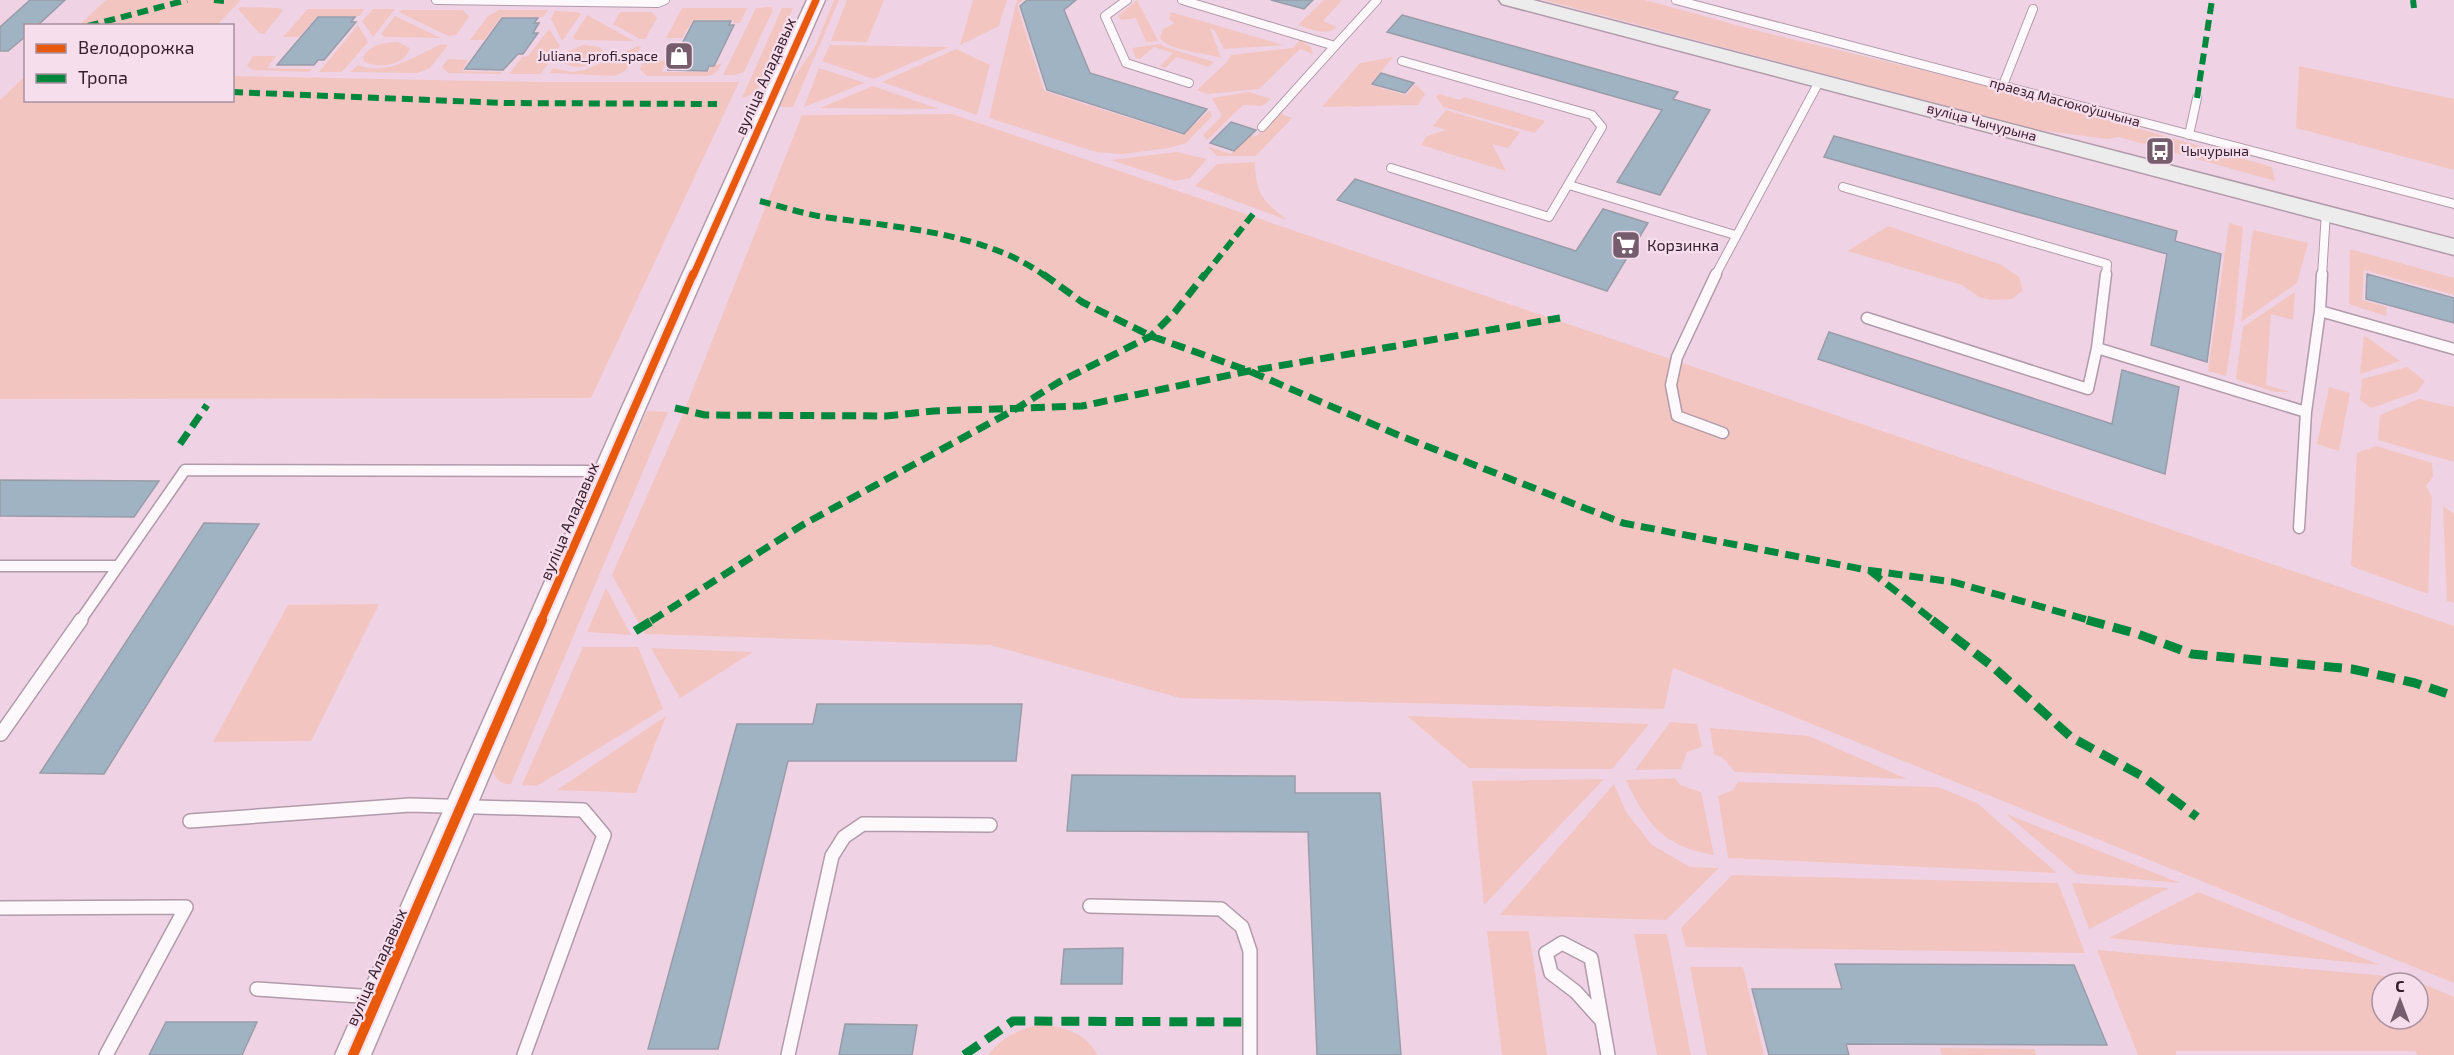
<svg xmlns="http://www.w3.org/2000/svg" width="2454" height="1055" font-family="'Exo 2',sans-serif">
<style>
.green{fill:#f2c5c1;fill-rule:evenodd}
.building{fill:#a0b3c3;stroke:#999ca8;stroke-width:1.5}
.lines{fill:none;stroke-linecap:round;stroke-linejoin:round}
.service-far2-casing{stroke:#b19aa9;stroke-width:10}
.service-far1-casing{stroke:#b19aa9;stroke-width:13}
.service-casing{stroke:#b19aa9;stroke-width:16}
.tertiary-casing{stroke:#b19aa9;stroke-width:3}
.secondary-casing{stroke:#b19aa9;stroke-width:3}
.service-far2{stroke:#fdf8fb;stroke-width:8}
.service-far1{stroke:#fdf8fb;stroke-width:10}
.service{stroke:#fdf8fb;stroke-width:13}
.tertiary{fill:#fdf8fb;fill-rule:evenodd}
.secondary{fill:#ececec;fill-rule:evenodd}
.quiet-far2{stroke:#00873e;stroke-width:6;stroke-dasharray:11 6;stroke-linecap:butt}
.quiet-far1{stroke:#00873e;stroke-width:7;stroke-dasharray:14 7;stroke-linecap:butt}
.quiet{stroke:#00873e;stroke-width:9;stroke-dasharray:18 9;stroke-linecap:butt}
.cycleway-far2-casing{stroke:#f7deed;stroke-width:10}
.cycleway-far1-casing{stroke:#f7deed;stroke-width:12}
.cycleway-casing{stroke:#f7deed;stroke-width:14}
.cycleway-far2{stroke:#e8590c;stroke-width:7}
.cycleway-far1{stroke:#e8590c;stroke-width:8}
.cycleway{stroke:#e8590c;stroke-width:10}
.labels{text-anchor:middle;stroke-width:4.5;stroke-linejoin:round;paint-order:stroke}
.far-poi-label{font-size:14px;fill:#351e2d;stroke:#f7deed;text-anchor:end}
.far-street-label{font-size:14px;fill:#351e2d;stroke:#f7deed}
.street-label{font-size:16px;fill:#351e2d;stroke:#f7deed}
.poi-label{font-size:16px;fill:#351e2d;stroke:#f7deed;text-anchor:start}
</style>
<rect width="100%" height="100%" fill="#efd3e4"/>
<!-- green -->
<path class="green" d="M 106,0 L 241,0 L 217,25 L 79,25 Z
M 834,0 L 839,0 L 793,107 L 779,107 L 794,77 L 815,47 Z
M 847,0 L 884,0 L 867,42 L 831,41 Z
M 973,0 L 1007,0 L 999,26 L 960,45 Z
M 1017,0 L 1023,0 L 1018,4 L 1018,8 L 1044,91 L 1183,135 L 1210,110 L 1212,116 L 1186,143 L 1169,148 L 1123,154 L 1096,152 L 989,118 Z
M 1137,0 L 1158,41 L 1146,42 L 1136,18 L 1121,20 L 1118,16 Z
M 1324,0 L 1342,0 L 1323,21 L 1337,27 C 1327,37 1311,29 1298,25 Z
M 1544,0 L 1645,0 L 1758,31 L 2006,90 L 2272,167 L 2275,181 L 2119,137 L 2108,139 L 2038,130 Z
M 240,7 L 279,8 L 283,11 L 264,34 L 259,33 L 238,9 Z
M 771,7 L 773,10 L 744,72 L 735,75 L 723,75 L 756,8 Z
M 682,8 L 747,8 L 740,23 L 733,23 L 734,20 L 693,20 L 682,38 L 666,38 Z
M 782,8 L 793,8 L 757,92 L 742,98 Z
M 308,9 L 365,9 L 359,16 L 317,16 L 299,37 L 283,37 Z
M 373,9 L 395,9 L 373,37 L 362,21 Z
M 402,10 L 463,10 L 469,17 L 456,35 L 448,36 L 399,12 Z
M 499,10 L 548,10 L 543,17 L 501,17 L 484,40 L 470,40 L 488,16 Z
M 555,11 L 577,12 L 581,14 L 562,41 L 551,19 Z
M 620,12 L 652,12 L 657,18 L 645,39 L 640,39 L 613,24 Z
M 1171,12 L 1283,45 L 1224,49 L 1215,31 L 1210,28 L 1221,58 C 1205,53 1167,50 1160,38 L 1163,29 L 1175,23 L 1169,19 Z
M 587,15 L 634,41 L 576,40 L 573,37 Z
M 395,16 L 441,38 L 385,37 L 381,34 Z
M 358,25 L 368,42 L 342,72 L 319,72 Z
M 549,29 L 560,46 L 541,74 L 509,74 L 522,57 L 528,56 Z
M 1300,40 L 1311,47 L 1313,54 L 1300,49 L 1259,89 L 1207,94 L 1197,90 L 1227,62 L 1231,55 L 1293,48 Z
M 398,42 L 410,48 C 406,65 377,70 364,61 L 363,57 C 370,45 384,42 398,42 Z
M 442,44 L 448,45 L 430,68 L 417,73 L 350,72 L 358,65 C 387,77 416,55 442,44 Z
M 1160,44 L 1165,47 L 1214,62 L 1209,67 L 1177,57 L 1165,68 L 1160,66 L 1173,53 L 1154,47 L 1140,59 L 1136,58 L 1132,48 Z
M 583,45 L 600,47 L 604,53 C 597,67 576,70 563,63 L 561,60 L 564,53 Z
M 830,45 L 949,47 L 874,79 L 822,61 Z
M 638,46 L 641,47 L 625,71 L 614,76 L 550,73 L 553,68 L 572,72 L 585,70 Z
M 956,49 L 990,65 L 977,115 L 882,82 Z
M 253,56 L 276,56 L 267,68 L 312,69 L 309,72 L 253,70 L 247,66 Z
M 1393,57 L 1370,85 L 1406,95 L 1416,84 L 1425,94 L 1418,105 L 1322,107 L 1360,63 Z
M 448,59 L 468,60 L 462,71 L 502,72 L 500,74 L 448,73 L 442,67 Z
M 643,60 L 666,61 L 662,72 L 708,72 L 711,67 L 722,63 L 715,74 L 707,76 L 647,76 L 640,69 Z
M 2299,66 L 2454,99 L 2454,170 L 2296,128 Z
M 819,68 L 865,83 L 804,107 Z
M 25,76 L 26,100 L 232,100 L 233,76 L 540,82 L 739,82 L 591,398 L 0,399 L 0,100 Z
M 873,86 L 939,109 L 820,108 Z
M 1249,92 L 1271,99 L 1262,106 L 1243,105 L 1207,140 L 1203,135 L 1222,116 L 1212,98 Z
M 1439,94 L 1460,100 L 1464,97 L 1545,121 L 1535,133 L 1443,107 L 1436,96 Z
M 1446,110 L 1520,132 L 1508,148 L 1492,144 L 1506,171 L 1421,145 L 1427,136 L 1446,130 L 1433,126 Z
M 1279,113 L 1292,118 L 1256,156 L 1217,156 L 1207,146 L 1231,154 L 1249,135 L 1257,136 Z
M 952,114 L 2454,626 L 2454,983 L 1673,668 L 1664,709 L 1180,698 L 990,645 L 645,634 L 612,575 L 683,414 L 802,115 Z
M 1177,152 L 1207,159 L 1190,178 L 1175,181 L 1111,160 Z
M 1255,162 C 1256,196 1263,200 1287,220 L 1195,186 L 1217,164 Z
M 2229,223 L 2243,227 L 2235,317 L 2226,376 L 2208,371 Z
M 1888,226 L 2002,265 L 2019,277 L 2023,290 L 2012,299 L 1991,300 L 1979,297 L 1962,285 L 1848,251 Z
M 2253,230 L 2308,243 L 2297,283 L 2241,322 Z
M 2350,249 L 2454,278 L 2454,295 L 2364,270 L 2362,300 L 2387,307 L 2386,316 L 2349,304 Z
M 2295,292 L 2293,320 L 2271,314 L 2266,385 L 2290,392 L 2275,392 L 2238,380 L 2236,377 L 2243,327 Z
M 2364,335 L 2400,361 L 2360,374 Z
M 2407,367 L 2425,381 L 2417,392 L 2371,408 L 2360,400 L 2362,379 Z
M 2329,387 L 2350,393 L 2339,451 L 2317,444 Z
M 2419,399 L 2454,407 L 2454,462 L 2378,440 L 2380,415 Z
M 647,411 L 668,412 L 511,784 C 501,785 498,780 493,773 L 538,659 Z
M 2376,446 L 2432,463 L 2433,477 L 2426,486 L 2432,497 L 2428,594 L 2351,566 L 2357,453 Z
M 2443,506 L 2454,514 L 2454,603 L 2447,601 Z
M 606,588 L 631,635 L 587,632 Z
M 379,604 L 311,741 L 213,742 L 288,605 Z
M 583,647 L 638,647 L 663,709 L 537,786 L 522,785 Z
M 651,648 L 753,652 L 680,698 Z
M 666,716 L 636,793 L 557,790 Z
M 1407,716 L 1649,724 L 1612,769 L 1469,768 Z
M 1670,722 L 1697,724 L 1702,747 L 1687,752 L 1681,769 L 1635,770 Z
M 1710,728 L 1809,736 L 1907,779 L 1735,772 L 1723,758 L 1714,754 Z
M 1675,778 L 1680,785 L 1701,792 L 1714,855 C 1664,847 1647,825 1626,780 Z
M 1604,779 L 1484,905 L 1472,781 Z
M 1738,782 L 1938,787 L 1977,803 L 2057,873 L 1728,858 L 1718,796 L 1733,790 Z
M 1614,784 L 1626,812 L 1652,845 L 1690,867 L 1719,868 L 1666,920 L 1500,915 Z
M 2006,814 L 2180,883 L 2077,874 Z
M 1732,875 L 2058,883 L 2085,953 L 1686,947 L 1681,928 Z
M 2072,883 L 2169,888 L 2089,929 Z
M 2198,892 L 2380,965 L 2109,938 Z
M 1487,931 L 1529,931 L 1547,1055 L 1502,1055 Z
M 1634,934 L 1667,934 L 1691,1055 L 1657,1055 Z
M 2097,950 L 2409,978 L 2454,997 L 2454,1055 L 2418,1055 L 2415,1051 L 2176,1051 L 2176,1055 L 2138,1055 ZM 2382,983 L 2418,983 L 2418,1019 L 2382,1019 Z
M 1690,967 L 1743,967 L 1764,1055 L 1707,1055 Z
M 1040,1024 C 1063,1027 1086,1032 1097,1055 L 988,1055 C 1002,1037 1018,1030 1040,1024 Z
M 1940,1048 L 2034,1049 L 2036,1055 L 1942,1055 Z"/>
<!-- building -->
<path class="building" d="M 30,0 L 65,0 L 37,26 L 26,26 L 26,36 L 8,51 L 0,51 L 0,27 Z
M 1027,0 L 1076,0 L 1064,10 L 1090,73 L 1207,109 L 1184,134 L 1047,90 L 1020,6 Z
M 1271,0 L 1313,0 L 1304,9 Z
M 1402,15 L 1678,92 L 1673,99 L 1710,110 L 1660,195 L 1617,182 L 1662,110 L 1387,32 Z
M 318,17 L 355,17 L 351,22 L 356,22 L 324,60 L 318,60 L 314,65 L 277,65 Z
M 502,18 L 538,18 L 534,23 L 539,23 L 533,33 L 538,33 L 523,54 L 518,54 L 503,70 L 465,69 Z
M 694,21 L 731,21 L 729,25 L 734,25 L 714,66 L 709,66 L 707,71 L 668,70 Z
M 1381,73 L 1414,83 L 1405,93 L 1372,84 Z
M 1231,122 L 1256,130 L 1234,151 L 1210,143 Z
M 1834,136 L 2177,231 L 2175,241 L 2221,254 L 2207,362 L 2151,345 L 2167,254 L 1824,157 Z
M 1355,179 L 1576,251 L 1603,209 L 1648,223 L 1607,291 L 1337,200 Z
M 2367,274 L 2454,298 L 2454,323 L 2366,299 Z
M 1829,332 L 2112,424 L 2122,370 L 2179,387 L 2165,474 L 1818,359 Z
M 0,480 L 159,481 L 134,517 L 0,516 Z
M 204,523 L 259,524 L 104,774 L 40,773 Z
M 817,704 L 1022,704 L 1016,761 L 788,761 L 718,1049 L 648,1049 L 737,724 L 813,724 Z
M 1072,775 L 1295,776 L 1295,793 L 1380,793 L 1401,1055 L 1317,1055 L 1308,832 L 1067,831 Z
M 1123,948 L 1122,984 L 1061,984 L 1064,949 Z
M 1835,964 L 2074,965 L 2107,1045 L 1846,1044 L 1849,1055 L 1769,1055 L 1752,989 L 1842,989 Z
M 166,1022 L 257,1022 L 242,1055 L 149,1055 Z
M 845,1024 L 917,1025 L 912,1055 L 839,1055 Z"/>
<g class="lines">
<!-- service-far2 casing -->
<g class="service-far2-casing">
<path id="service-far2" d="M 436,0 L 658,3 L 665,0
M 1127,0 L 1105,16 L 1126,63 L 1189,83
M 1182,0 L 1335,46 L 1377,0
M 1676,0 L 2454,204
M 2003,85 L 2033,9
M 1262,127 L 1335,46
M 2189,135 L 2197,98
M 1391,168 L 1549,217 L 1602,127 L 1592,115 L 1402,61
M 1569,185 L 1735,235
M 1843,187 L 2107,264 L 2106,276
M 1715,276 L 1820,80
M 2322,276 L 2326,212"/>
</g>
<!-- service-far1 casing -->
<g class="service-far1-casing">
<path id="service-far1" d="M 1716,274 L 1677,357 L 1671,385 L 1677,416 L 1723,433
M 2320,311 L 2322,274
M 1867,318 L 2088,389 L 2097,348 L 2106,274
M 2097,348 L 2306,412
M 2299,528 L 2306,412 L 2320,311 L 2454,349
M 0,566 L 118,566
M 80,621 L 185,470 L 607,471"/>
</g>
<!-- service casing -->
<g class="service-casing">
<path id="service" d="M 1,734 L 81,620
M 190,821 L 410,805 L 583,810 L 604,835 L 524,1055
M 1090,906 L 1221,909 L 1242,927 L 1250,951 L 1250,1055
M 0,908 L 186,907 L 106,1055
M 257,989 L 375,997
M 1602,1021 L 1576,992 L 1551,973 L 1546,953 L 1562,943 L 1591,958 L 1608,1055
M 788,1055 L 832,856 L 844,837 L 863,824 L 990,825"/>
</g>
<!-- tertiary casing -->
<g class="tertiary-casing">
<path id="tertiary" d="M 807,0 L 825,0 L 646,407 L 371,1055 L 335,1055 L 622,407 Z"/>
</g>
<!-- secondary casing -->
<g class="secondary-casing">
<path id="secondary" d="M 1499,0 L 1533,0 L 2454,239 L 2454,255 L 1502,4 Z"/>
</g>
<!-- service-far2 -->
<use href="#service-far2" class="service-far2"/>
<!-- service-far1 -->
<use href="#service-far1" class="service-far1"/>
<!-- service -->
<use href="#service" class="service"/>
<!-- tertiary -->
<use href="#tertiary" class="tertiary"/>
<!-- secondary -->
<use href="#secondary" class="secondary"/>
<!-- quiet-far2 -->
<path class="quiet-far2" d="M 214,0 L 224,1
M 2413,0 L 2414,8
M 88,26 L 187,0
M 232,92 L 504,103 L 717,104
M 2197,98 L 2212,0
M 760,201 C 779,206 798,212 818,216 C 890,227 984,231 1045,276
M 1204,276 L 1254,213"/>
<!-- quiet-far1 -->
<path class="quiet-far1" d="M 1043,274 L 1082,302 L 1151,336 L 1249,371 L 1398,435 L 1623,523 L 1867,570 L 1953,582 L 2092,621
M 675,408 L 705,415 L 886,416 L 934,411 L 1082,406 L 1249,371 L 1560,318
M 180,444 L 207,405
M 1870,571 L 1934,621
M 651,621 L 804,524 L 1014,410 L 1059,382 L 1151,336 L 1175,312 L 1205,274"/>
<!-- quiet -->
<path class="quiet" d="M 1932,620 L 1992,666 L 2071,737 L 2142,776 L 2197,817
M 2087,620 L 2138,634 L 2192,654 L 2352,669 L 2415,683 L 2454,696
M 635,631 L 653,620
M 964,1055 L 1013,1021 L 1250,1022"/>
<!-- cycleway-far2 casing -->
<g class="cycleway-far2-casing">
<path id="cycleway-far2" d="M 693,276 L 816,0"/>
</g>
<!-- cycleway-far1 casing -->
<g class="cycleway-far1-casing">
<path id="cycleway-far1" d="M 541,621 L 693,274"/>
</g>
<!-- cycleway casing -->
<g class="cycleway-casing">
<path id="cycleway" d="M 353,1055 L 542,620"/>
</g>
<!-- cycleway-far2 -->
<use href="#cycleway-far2" class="cycleway-far2"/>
<!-- cycleway-far1 -->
<use href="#cycleway-far1" class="cycleway-far1"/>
<!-- cycleway -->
<use href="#cycleway" class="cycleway"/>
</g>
<!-- icons -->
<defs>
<g id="shop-square" transform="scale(1.5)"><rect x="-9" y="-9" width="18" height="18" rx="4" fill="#765d6d" stroke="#f7deed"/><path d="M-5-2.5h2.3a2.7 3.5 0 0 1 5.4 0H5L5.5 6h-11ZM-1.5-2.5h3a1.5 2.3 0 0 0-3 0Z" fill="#fff"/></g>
<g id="bus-square" transform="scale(1.5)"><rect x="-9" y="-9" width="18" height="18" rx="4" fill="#765d6d" stroke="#f7deed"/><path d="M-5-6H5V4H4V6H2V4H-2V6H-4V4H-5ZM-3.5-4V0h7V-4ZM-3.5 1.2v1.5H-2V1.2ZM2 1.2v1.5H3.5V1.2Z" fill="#fff"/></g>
<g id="supermarket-square" transform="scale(1.5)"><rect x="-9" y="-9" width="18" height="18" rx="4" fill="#765d6d" stroke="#f7deed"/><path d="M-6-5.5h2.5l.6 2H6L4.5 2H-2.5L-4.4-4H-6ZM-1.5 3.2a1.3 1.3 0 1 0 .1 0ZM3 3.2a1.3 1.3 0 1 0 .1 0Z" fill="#fff"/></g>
</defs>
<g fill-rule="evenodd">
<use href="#shop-square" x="679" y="56"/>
<use href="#bus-square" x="2160" y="151"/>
<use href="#supermarket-square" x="1626" y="245"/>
</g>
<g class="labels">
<!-- far-poi labels -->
<g class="far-poi-label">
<text x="658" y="61">Juliana_profi.space</text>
<text x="2181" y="156" text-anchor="start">Чычурына</text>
</g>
<!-- far-street labels -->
<g class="far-street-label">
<text transform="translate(2065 102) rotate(15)" y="5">праезд Масюкоўшчына</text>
<text transform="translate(1982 122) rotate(15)" y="5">вуліца Чычурына</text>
</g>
<!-- street labels -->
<g class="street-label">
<text transform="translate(765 76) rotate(-66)" y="6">вуліца Аладавых</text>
<text transform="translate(569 521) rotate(-67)" y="6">вуліца Аладавых</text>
<text transform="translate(376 967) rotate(-66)" y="6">вуліца Аладавых</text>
</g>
<!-- poi labels -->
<g class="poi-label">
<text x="1647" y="251">Корзинка</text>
</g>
</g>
<!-- legend -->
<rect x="24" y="24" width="210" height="78" fill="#f7deed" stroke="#a991a0" stroke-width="1.5"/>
<rect x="36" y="44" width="30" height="9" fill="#e8590c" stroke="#a991a0" stroke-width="1.5"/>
<text x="78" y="54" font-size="18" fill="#351e2d">Велодорожка</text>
<rect x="36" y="74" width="30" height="9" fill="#00873e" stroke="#a991a0" stroke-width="1.5"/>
<text x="78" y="84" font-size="18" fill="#351e2d">Тропа</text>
<!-- north arrow -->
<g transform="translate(2400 1001)"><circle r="28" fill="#f7deed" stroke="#a991a0" stroke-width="1.5"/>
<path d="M0-4.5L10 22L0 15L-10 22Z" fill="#765d6d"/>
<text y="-9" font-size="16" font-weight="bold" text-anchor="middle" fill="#351e2d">С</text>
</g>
</svg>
